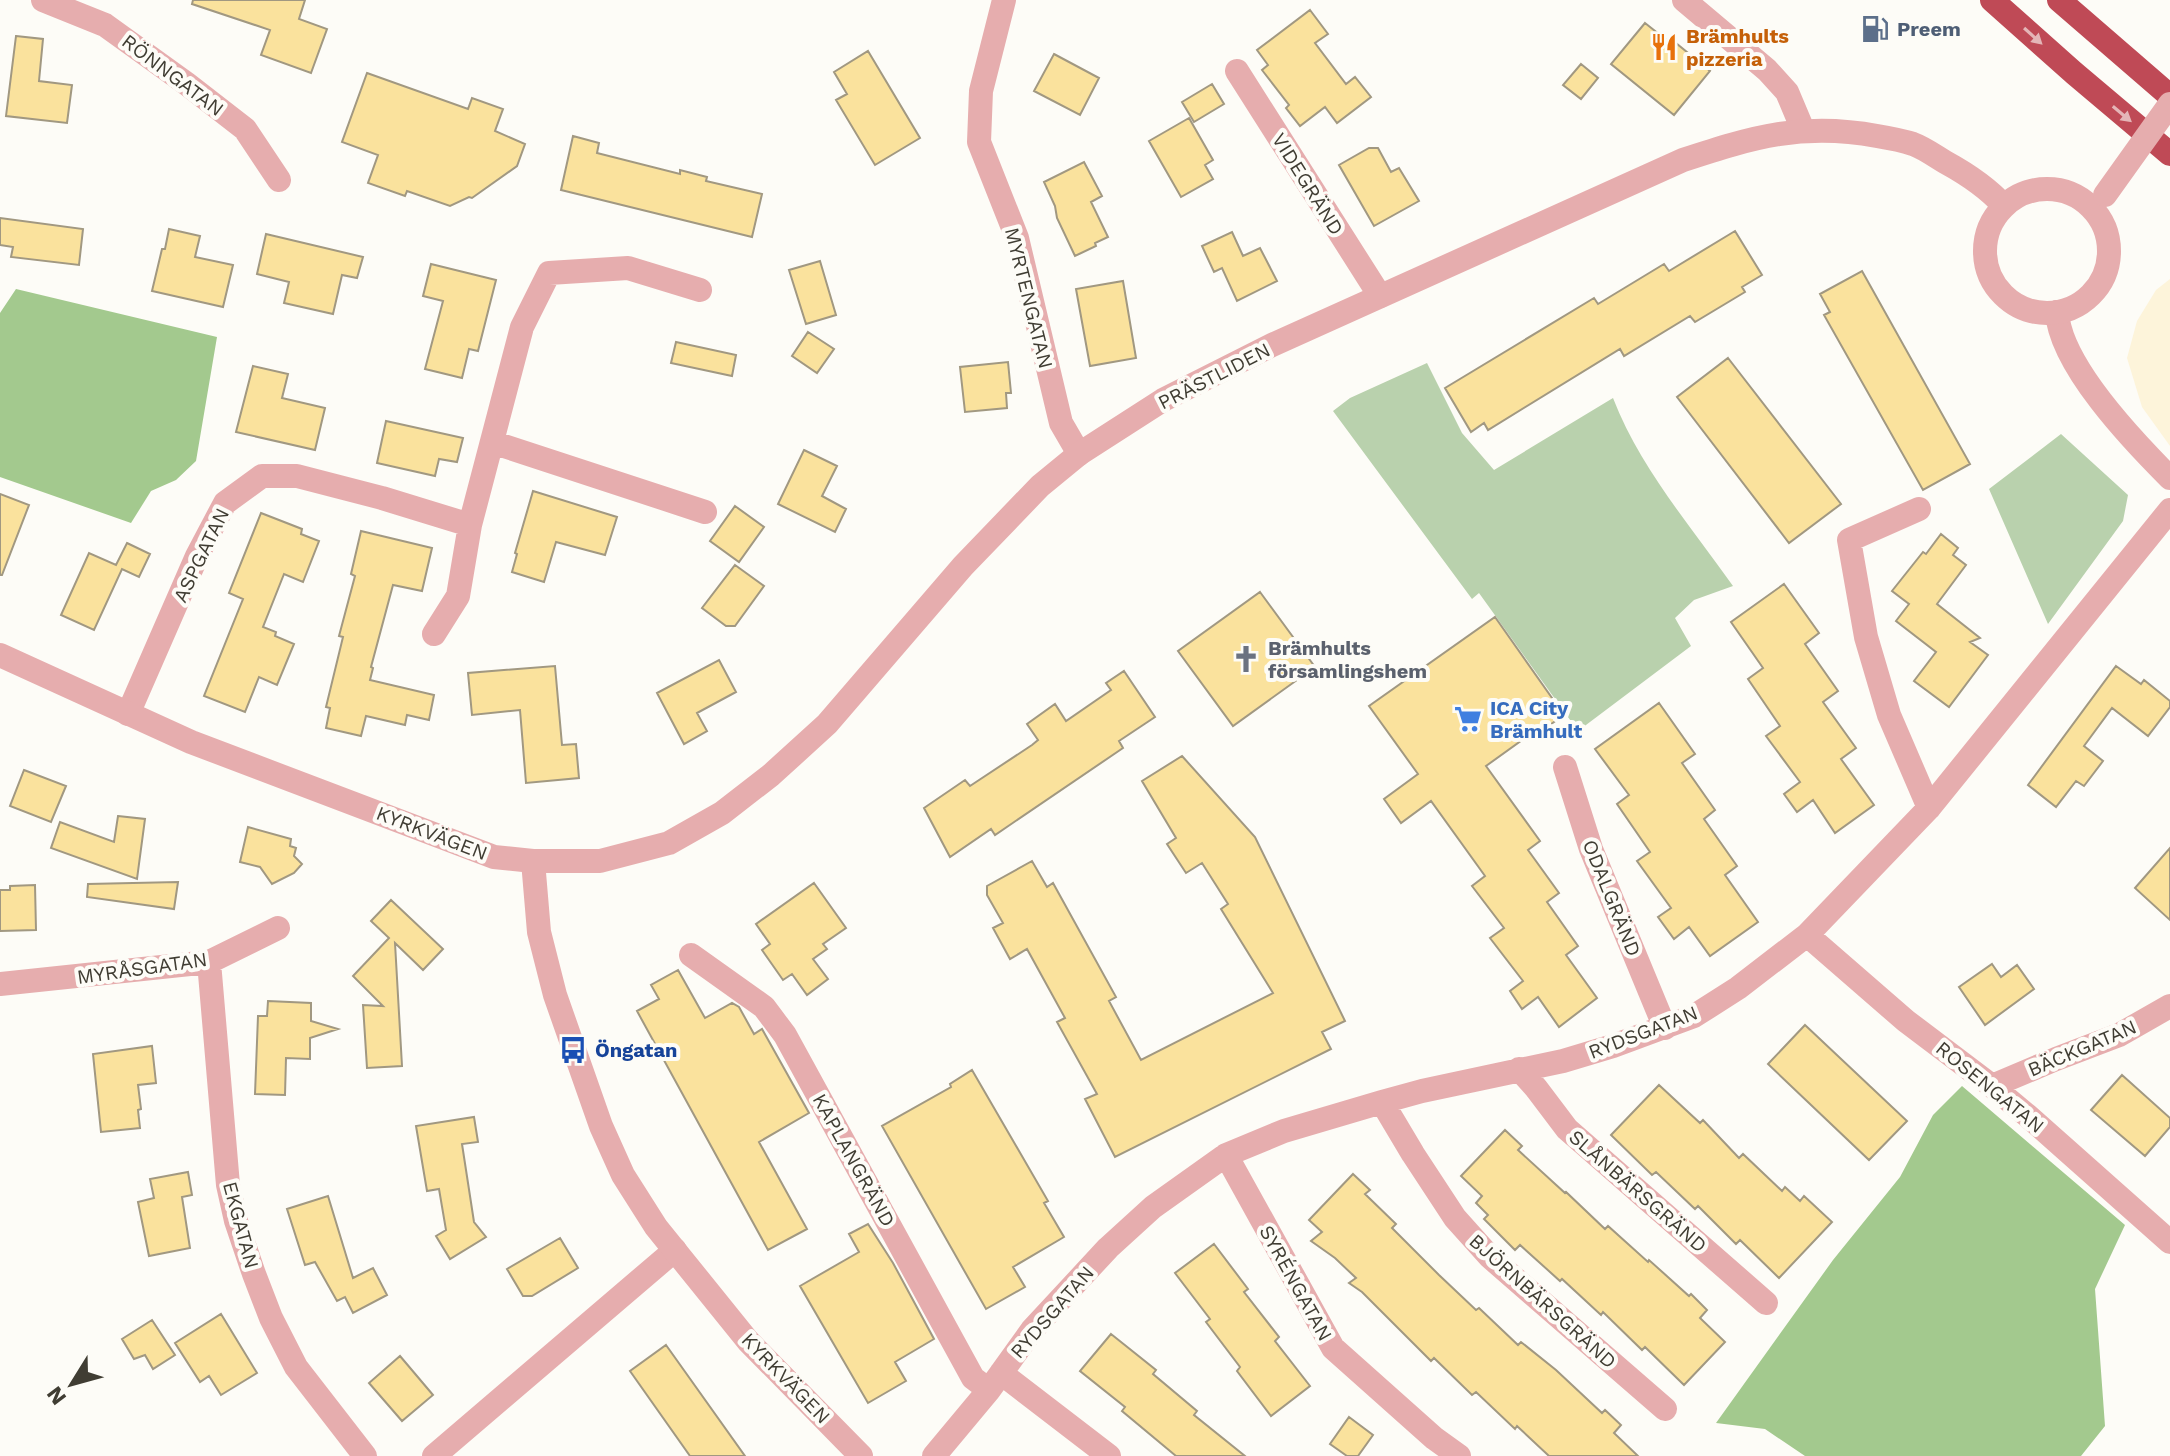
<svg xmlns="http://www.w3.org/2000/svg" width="2170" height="1456" font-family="'Work Sans',sans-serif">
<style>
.built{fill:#fdf4da}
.green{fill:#b9d1ad}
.forest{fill:#a3c98e}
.building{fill:#fae29d;stroke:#a19881;stroke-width:2}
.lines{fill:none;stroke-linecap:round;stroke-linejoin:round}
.minor{stroke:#e6adae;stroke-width:24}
.tertiary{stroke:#e6adae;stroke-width:24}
.motorway{stroke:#bf4a56;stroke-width:24}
.tertiary-bridge{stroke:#e6adae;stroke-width:24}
.oneway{fill:#e4b5b7}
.labels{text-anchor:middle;stroke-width:8;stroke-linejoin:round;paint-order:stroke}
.service-label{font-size:20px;font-weight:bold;fill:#4e5e75;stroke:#fdfcf7;text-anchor:start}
.food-label{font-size:20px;font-weight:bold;fill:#c56008;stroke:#fdfcf7;text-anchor:start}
.street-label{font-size:20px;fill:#403d33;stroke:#fdfcf7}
.worship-label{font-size:20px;font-weight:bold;fill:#5b616d;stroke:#fdfcf7;text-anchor:start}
.shop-label{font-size:20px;font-weight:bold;fill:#366cbe;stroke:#fdfcf7;text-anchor:start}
.transit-label{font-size:20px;font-weight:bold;fill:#164399;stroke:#fdfcf7;text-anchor:start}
</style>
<rect width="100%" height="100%" fill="#fdfcf7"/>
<!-- built -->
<path class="built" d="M 2170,279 L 2170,446 L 2142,407 L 2127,358 L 2137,321 L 2156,290 Z"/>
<!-- green -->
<path class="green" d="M 1427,363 L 1462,433 L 1494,470 L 1613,398 C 1640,468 1690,525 1733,586 L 1694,600 L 1675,618 L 1691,646 L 1578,731 L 1479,593 L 1472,599 L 1333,411 L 1350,398 Z
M 2061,434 L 2128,495 L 2123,521 L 2048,624 L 1989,489 Z"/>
<!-- forest -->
<path class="forest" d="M 16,289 L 217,337 L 196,461 L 176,480 L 151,491 L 131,523 L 0,477 L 0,313 Z
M 1962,1086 L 2125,1225 L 2095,1289 L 2105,1426 L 2081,1456 L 1805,1456 L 1765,1429 L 1716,1423 L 1833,1260 L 1900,1177 L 1933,1115 Z"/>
<!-- building -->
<path class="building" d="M 193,0 L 305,0 L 299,19 L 327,29 L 311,73 L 261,55 L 270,30 L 192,4 Z
M 1310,10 L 1328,34 L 1315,43 L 1346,84 L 1355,77 L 1371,97 L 1337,123 L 1325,107 L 1300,126 L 1286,108 L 1289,105 L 1262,70 L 1268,65 L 1257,50 Z
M 1645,23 L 1669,42 L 1671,39 L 1710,71 L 1674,115 L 1611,64 Z
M 16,36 L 43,39 L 39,81 L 72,85 L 67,123 L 6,116 Z
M 868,51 L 920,138 L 875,165 L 836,100 L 847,94 L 834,72 Z
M 1054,54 L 1099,78 L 1080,115 L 1034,91 Z
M 1581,64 L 1598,78 L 1581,99 L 1563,85 Z
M 367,73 L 468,109 L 472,98 L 503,109 L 495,131 L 525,144 L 517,166 L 472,198 L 469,197 L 450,206 L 407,191 L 405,196 L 368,183 L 378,155 L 342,142 Z
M 1212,84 L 1224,104 L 1194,122 L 1182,102 Z
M 1189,118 L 1213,160 L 1205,165 L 1213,179 L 1181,197 L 1149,141 Z
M 573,136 L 599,143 L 597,153 L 680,174 L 680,170 L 707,177 L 706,181 L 762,194 L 752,237 L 561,190 Z
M 1369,148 L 1378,148 L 1391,172 L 1399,168 L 1419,201 L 1374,226 L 1339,165 Z
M 1084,162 L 1102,196 L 1091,202 L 1108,237 L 1095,243 L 1096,246 L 1075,256 L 1057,218 L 1055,206 L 1044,182 Z
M 0,218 L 83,229 L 79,265 L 11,257 L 13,247 L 0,245 Z
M 169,229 L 200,236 L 195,257 L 233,265 L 223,307 L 152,291 L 162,249 L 165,249 Z
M 1735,231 L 1762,275 L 1742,287 L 1745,292 L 1695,322 L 1690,316 L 1624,356 L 1620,349 L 1488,430 L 1484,423 L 1471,432 L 1445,388 L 1594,298 L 1598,304 L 1664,264 L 1669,271 Z
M 1232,232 L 1243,256 L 1260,248 L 1277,281 L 1237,301 L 1222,268 L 1214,272 L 1202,246 Z
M 266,234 L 363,257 L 357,278 L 342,275 L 333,314 L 284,303 L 289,282 L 257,274 Z
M 820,261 L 836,315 L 806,324 L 789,270 Z
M 431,264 L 496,280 L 478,351 L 469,349 L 462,378 L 425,369 L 443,301 L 423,296 Z
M 1862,271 L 1970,464 L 1923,490 L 1824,315 L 1830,312 L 1820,294 Z
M 1123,281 L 1136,358 L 1090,366 L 1076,289 Z
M 808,332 L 834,349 L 817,373 L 792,356 Z
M 676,342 L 736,355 L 732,376 L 671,363 Z
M 1728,358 L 1841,504 L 1789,543 L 1677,397 Z
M 1008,362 L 1011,393 L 1006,393 L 1007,408 L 965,412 L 960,367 Z
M 253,366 L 288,374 L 282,398 L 325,408 L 315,450 L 236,432 Z
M 386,421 L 463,438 L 457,462 L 439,459 L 435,476 L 377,463 Z
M 804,450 L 837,466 L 822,496 L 846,509 L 835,532 L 778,504 Z
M 533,491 L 617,517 L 605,555 L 556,542 L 544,582 L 512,572 L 517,554 L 515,553 Z
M 0,494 L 29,505 L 2,575 L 0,575 Z
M 735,506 L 764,527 L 739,562 L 710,541 Z
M 261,513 L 302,529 L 301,534 L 319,541 L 303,582 L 284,574 L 263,627 L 276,632 L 275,636 L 294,644 L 277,685 L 259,677 L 245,712 L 204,696 L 243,599 L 229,593 Z
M 361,531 L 432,548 L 422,591 L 393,585 L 371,667 L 373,668 L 370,680 L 434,695 L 429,720 L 407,715 L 405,725 L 366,716 L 361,736 L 326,728 L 330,708 L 326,707 L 343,637 L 339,636 L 355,576 L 351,574 Z
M 1941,534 L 1958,548 L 1953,555 L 1966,565 L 1937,604 L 1980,638 L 1970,642 L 1988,655 L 1949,707 L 1914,681 L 1936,652 L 1896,621 L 1909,604 L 1892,591 L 1923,552 L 1926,554 Z
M 127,543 L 150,554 L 139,577 L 122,569 L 94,630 L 61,615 L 89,553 L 116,565 Z
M 735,565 L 764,586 L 735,626 L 726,626 L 702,608 Z
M 1784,584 L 1819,633 L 1805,644 L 1838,691 L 1823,702 L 1856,748 L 1841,759 L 1874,805 L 1835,833 L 1813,800 L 1797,812 L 1784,794 L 1800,782 L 1766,736 L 1780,726 L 1748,679 L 1763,668 L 1731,622 Z
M 1260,592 L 1315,667 L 1233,726 L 1178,651 Z
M 1495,617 L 1564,715 L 1531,738 L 1529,735 L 1486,766 L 1540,841 L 1528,850 L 1559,893 L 1547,902 L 1578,946 L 1566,955 L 1597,998 L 1559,1027 L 1538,997 L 1522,1009 L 1510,991 L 1523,981 L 1490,938 L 1504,928 L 1472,886 L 1485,876 L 1431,801 L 1401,823 L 1384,799 L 1418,774 L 1369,706 Z
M 719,660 L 736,692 L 697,713 L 707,731 L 684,744 L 657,693 Z
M 555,666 L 562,745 L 576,744 L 579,778 L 526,783 L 520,710 L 472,715 L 468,673 Z
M 2116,666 L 2141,684 L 2144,680 L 2170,701 L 2170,707 L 2148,736 L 2112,708 L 2084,746 L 2103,761 L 2084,786 L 2076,781 L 2056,807 L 2028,785 Z
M 1124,671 L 1155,717 L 1119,741 L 1123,748 L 995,835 L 991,829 L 950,857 L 924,808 L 965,780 L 970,786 L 1032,745 L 1038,740 L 1027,724 L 1055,704 L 1066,721 L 1111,690 L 1106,683 Z
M 1659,703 L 1695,754 L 1682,763 L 1715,810 L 1704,819 L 1737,866 L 1725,875 L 1758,922 L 1710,956 L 1689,927 L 1674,939 L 1658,917 L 1671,908 L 1637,861 L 1650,852 L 1617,804 L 1629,795 L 1595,749 Z
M 1182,756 L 1255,837 L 1345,1021 L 1322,1032 L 1331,1049 L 1115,1157 L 1085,1099 L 1097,1094 L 1057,1022 L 1065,1018 L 1027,949 L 1010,959 L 993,928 L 1003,923 L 987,895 L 987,886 L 1032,861 L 1047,887 L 1053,883 L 1116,997 L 1109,1001 L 1141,1060 L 1273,993 L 1221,909 L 1228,904 L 1202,863 L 1186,873 L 1167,844 L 1176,838 L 1142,781 Z
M 24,770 L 66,786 L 51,822 L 10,806 Z
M 118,816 L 145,819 L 137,879 L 51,848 L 60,822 L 114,842 Z
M 248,827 L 291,839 L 290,846 L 296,848 L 294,856 L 302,864 L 294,873 L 272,884 L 260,867 L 240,862 Z
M 2170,848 L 2170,920 L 2135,888 Z
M 178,882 L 174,909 L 87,897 L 88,884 Z
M 814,883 L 846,928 L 823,944 L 827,949 L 813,959 L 828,979 L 807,995 L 792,974 L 783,980 L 762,950 L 770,944 L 756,924 Z
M 35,885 L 36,930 L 0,931 L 0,890 L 10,890 L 10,886 Z
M 391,900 L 443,949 L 423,970 L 395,943 L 402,1066 L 367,1068 L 363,1005 L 383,1006 L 353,976 L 389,938 L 371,921 Z
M 1992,964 L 2001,977 L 2017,965 L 2034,989 L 1985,1025 L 1959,987 Z
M 678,970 L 705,1018 L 732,1003 L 739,1007 L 754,1034 L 762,1029 L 809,1113 L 759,1142 L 807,1229 L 768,1250 L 637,1011 L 659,999 L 651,985 Z
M 268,1001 L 311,1003 L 311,1021 L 338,1029 L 310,1038 L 310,1059 L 286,1058 L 285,1095 L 255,1094 L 258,1016 L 267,1016 Z
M 1805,1025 L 1907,1121 L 1869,1160 L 1768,1064 Z
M 152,1046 L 156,1083 L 138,1085 L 141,1109 L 138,1110 L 140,1128 L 101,1132 L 93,1054 Z
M 972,1070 L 1048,1201 L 1044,1203 L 1064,1237 L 1013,1267 L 1025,1287 L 986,1309 L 882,1126 L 951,1087 L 950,1084 Z
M 2122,1075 L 2170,1118 L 2170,1127 L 2145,1156 L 2091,1110 Z
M 1659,1085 L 1700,1123 L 1703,1120 L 1739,1158 L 1743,1154 L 1782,1191 L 1785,1187 L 1800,1201 L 1804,1196 L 1832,1222 L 1779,1278 L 1740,1240 L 1736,1244 L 1698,1206 L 1695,1209 L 1656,1172 L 1652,1175 L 1611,1135 Z
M 474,1117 L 478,1142 L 462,1144 L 474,1222 L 486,1237 L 450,1259 L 436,1236 L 446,1230 L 439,1189 L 427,1191 L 416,1126 Z
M 1505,1130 L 1522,1146 L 1518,1150 L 1565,1193 L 1566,1192 L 1605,1229 L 1608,1226 L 1648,1262 L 1649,1260 L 1689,1296 L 1691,1294 L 1707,1310 L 1700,1318 L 1725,1342 L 1684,1385 L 1645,1347 L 1642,1350 L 1603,1312 L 1601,1315 L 1562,1279 L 1560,1281 L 1520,1245 L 1515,1250 L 1484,1219 L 1488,1215 L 1476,1203 L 1482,1196 L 1461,1176 Z
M 188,1172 L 192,1195 L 182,1197 L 190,1248 L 149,1256 L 138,1202 L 154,1198 L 150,1179 Z
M 1353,1174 L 1370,1190 L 1365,1194 L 1396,1224 L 1392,1228 L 1439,1275 L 1476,1310 L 1479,1308 L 1518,1345 L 1521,1342 L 1556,1370 L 1602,1413 L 1605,1410 L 1621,1425 L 1614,1433 L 1638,1456 L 1549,1456 L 1517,1426 L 1515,1429 L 1476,1392 L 1472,1395 L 1434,1358 L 1431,1361 L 1362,1292 L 1349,1283 L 1356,1278 L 1335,1258 L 1311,1241 L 1322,1232 L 1309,1220 Z
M 328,1196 L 353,1278 L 373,1268 L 387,1295 L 353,1313 L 345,1297 L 337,1301 L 315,1262 L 305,1265 L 287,1209 Z
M 868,1224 L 893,1263 L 934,1339 L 895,1362 L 906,1381 L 868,1403 L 800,1286 L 859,1252 L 849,1234 Z
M 560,1238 L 578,1268 L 532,1296 L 523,1296 L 507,1269 Z
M 1214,1244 L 1248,1289 L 1244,1292 L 1279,1337 L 1275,1341 L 1310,1386 L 1271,1416 L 1237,1371 L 1240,1367 L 1206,1322 L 1210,1319 L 1175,1273 Z
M 221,1314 L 257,1373 L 221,1395 L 209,1376 L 200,1382 L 175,1343 Z
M 152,1320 L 175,1355 L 153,1369 L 145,1355 L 134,1359 L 122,1339 Z
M 1111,1334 L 1156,1370 L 1153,1374 L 1197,1411 L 1194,1415 L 1245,1456 L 1176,1456 L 1122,1411 L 1125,1407 L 1080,1371 Z
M 666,1345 L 745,1456 L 690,1456 L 630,1371 Z
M 400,1356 L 433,1395 L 402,1421 L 369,1383 Z
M 1349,1417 L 1373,1435 L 1358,1456 L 1347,1456 L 1330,1444 Z"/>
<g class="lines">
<!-- minor -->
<path class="minor" d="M 43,0 L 105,25 L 187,84 L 245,129 L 279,180
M 1004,0 L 981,91 L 979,142 L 1017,238 L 1061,423 L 1079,454
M 1684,0 L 1767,70 L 1787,92 L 1803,130
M 1237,71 L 1380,296
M 2057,312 C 2060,365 2133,441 2170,478
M 492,442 L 705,512
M 1919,509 L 1849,540 L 1866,637 L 1889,715 L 1929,808
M 434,634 L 458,596 L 470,525 L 522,327 L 549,273 L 628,268 L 700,290
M 128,714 L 197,556 L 225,503 L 262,476 L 297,476 L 382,498 L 470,525
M 1565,767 L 1591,849 L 1665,1028
M 1807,935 L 1906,1021 L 1992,1086 L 2028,1116 L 2170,1242
M 691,955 L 764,1007 L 785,1035 L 973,1378 L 989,1390
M 209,962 L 228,1185 L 236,1221 L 254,1274 L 271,1318 L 296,1367 L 365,1456
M 0,984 L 209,962 L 278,928
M 1519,1069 L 1536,1088 L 1567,1129 L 1766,1303
M 1992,1086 L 2056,1059 L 2119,1035 L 2170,1006
M 1382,1102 L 1413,1154 L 1455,1218 L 1490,1257 L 1665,1409
M 1226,1155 L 1333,1348 L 1434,1438 L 1459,1456
M 1001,1373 L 1109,1456
M 434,1456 L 675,1250
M 934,1456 L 989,1390 L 1032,1330 L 1108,1248 L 1153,1207 L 1226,1155 L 1284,1131 L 1382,1102 L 1422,1091 L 1563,1061 L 1613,1046 L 1694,1016 L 1738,988 L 1807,935 L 1929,808 L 2170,510"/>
<!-- tertiary -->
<path class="tertiary" d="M1985 251a62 62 0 1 1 124 0a62 62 0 1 1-124 0Z
M 0,655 L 191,742 L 494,857 L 533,861 L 600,861 L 669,843 L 722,813 L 771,775 L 827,724 L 963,566 L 1040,486 L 1079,454 L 1163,400 L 1272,345 L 1683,160 C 1753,137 1803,122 1877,136 C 1889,138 1901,140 1913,144 C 1924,148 1935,156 1945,162 C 1967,174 1987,187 2004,206
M 533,861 L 539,932 L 555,995 L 601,1126 L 623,1175 L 656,1227 L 748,1341 L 861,1456"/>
<!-- motorway -->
<path class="motorway" d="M 1992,0 L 2074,73 L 2170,154
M 2059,0 L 2170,96"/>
<!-- tertiary-bridge -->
<path class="tertiary-bridge" d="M 2105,195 L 2170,104"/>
</g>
<!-- one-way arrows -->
<defs><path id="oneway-solid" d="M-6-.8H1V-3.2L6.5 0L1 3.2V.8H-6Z" transform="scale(2)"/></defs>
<g class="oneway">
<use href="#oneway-solid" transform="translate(2033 36) rotate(42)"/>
<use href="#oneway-solid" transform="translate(2122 114) rotate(40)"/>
</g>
<!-- icons -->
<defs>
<g id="fuel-bare" transform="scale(2.16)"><path d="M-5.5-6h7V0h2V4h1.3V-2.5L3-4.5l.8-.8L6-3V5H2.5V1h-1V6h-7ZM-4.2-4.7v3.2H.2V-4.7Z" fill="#5c6f8a" stroke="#fdfcf7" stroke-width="2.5" paint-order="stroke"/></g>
<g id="restaurant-bare" transform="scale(2.16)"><path d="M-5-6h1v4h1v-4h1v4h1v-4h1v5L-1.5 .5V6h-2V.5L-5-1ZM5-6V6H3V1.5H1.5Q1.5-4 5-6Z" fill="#e8710a" stroke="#fdfcf7" stroke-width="2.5" paint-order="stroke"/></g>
<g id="church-bare" transform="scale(2.16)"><path d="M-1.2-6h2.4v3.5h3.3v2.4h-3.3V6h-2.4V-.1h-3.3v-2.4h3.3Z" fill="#6b7280" stroke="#fdfcf7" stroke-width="2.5" paint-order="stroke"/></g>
<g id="supermarket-bare" transform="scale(2.16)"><path d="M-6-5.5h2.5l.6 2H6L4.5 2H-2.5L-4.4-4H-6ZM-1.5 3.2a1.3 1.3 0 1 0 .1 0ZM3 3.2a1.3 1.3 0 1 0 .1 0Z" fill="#3f7fe0" stroke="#fdfcf7" stroke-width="2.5" paint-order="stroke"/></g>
<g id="bus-bare" transform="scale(2.16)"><path d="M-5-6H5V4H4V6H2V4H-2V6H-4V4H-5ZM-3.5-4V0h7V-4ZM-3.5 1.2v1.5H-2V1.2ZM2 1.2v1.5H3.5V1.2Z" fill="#1a4fb4" stroke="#fdfcf7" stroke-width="2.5" paint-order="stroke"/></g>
</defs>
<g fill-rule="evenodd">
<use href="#fuel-bare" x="1875" y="29"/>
<use href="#restaurant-bare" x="1664" y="47"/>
<use href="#church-bare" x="1246" y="659"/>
<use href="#supermarket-bare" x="1468" y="719"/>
<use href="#bus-bare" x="573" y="1050"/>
</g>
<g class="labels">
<!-- service labels -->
<g class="service-label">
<text x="1897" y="36">Preem</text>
</g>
<!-- food labels -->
<g class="food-label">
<text x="1686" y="43">Brämhults<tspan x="1686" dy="23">pizzeria</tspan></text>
</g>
<!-- street labels -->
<g class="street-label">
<text transform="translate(173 75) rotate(37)" y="7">RÖNNGATAN</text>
<text transform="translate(1308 184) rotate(58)" y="7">VIDEGRÄND</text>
<text transform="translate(1029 298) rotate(76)" y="7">MYRTENGATAN</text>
<text transform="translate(1214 376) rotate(-27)" y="7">PRÄSTLIDEN</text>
<text transform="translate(201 555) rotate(-64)" y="7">ASPGATAN</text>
<text transform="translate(432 833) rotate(21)" y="7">KYRKVÄGEN</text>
<text transform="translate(1612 898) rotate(68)" y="7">ODALGRÄND</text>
<text transform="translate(142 968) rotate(-8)" y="7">MYRÅSGATAN</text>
<text transform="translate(1643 1032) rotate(-21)" y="7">RYDSGATAN</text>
<text transform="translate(2082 1048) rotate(-23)" y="7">BÄCKGATAN</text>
<text transform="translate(1990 1087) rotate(39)" y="7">ROSENGATAN</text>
<text transform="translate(854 1160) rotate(61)" y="7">KAPLANGRÄND</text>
<text transform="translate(1638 1191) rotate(41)" y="7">SLÅNBÄRSGRÄND</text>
<text transform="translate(241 1225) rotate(75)" y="7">EKGATAN</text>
<text transform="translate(1296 1283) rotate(61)" y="7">SYRÉNGATAN</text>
<text transform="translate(1543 1301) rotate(42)" y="7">BJÖRNBÄRSGRÄND</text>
<text transform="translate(1052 1312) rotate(-49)" y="7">RYDSGATAN</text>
<text transform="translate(786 1378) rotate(46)" y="7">KYRKVÄGEN</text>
</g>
<!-- worship labels -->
<g class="worship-label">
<text x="1268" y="655">Brämhults<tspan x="1268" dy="23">församlingshem</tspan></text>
</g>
<!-- shop labels -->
<g class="shop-label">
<text x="1490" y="715">ICA City<tspan x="1490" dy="23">Brämhult</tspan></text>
</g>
<!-- transit labels -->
<g class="transit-label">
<text x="595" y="1057">Öngatan</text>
</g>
</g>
<!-- north arrow -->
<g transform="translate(72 1384) rotate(233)" stroke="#fdfcf7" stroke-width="6" paint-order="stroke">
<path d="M0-6L14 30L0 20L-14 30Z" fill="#403d33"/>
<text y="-12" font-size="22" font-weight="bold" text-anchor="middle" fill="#403d33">N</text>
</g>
</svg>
